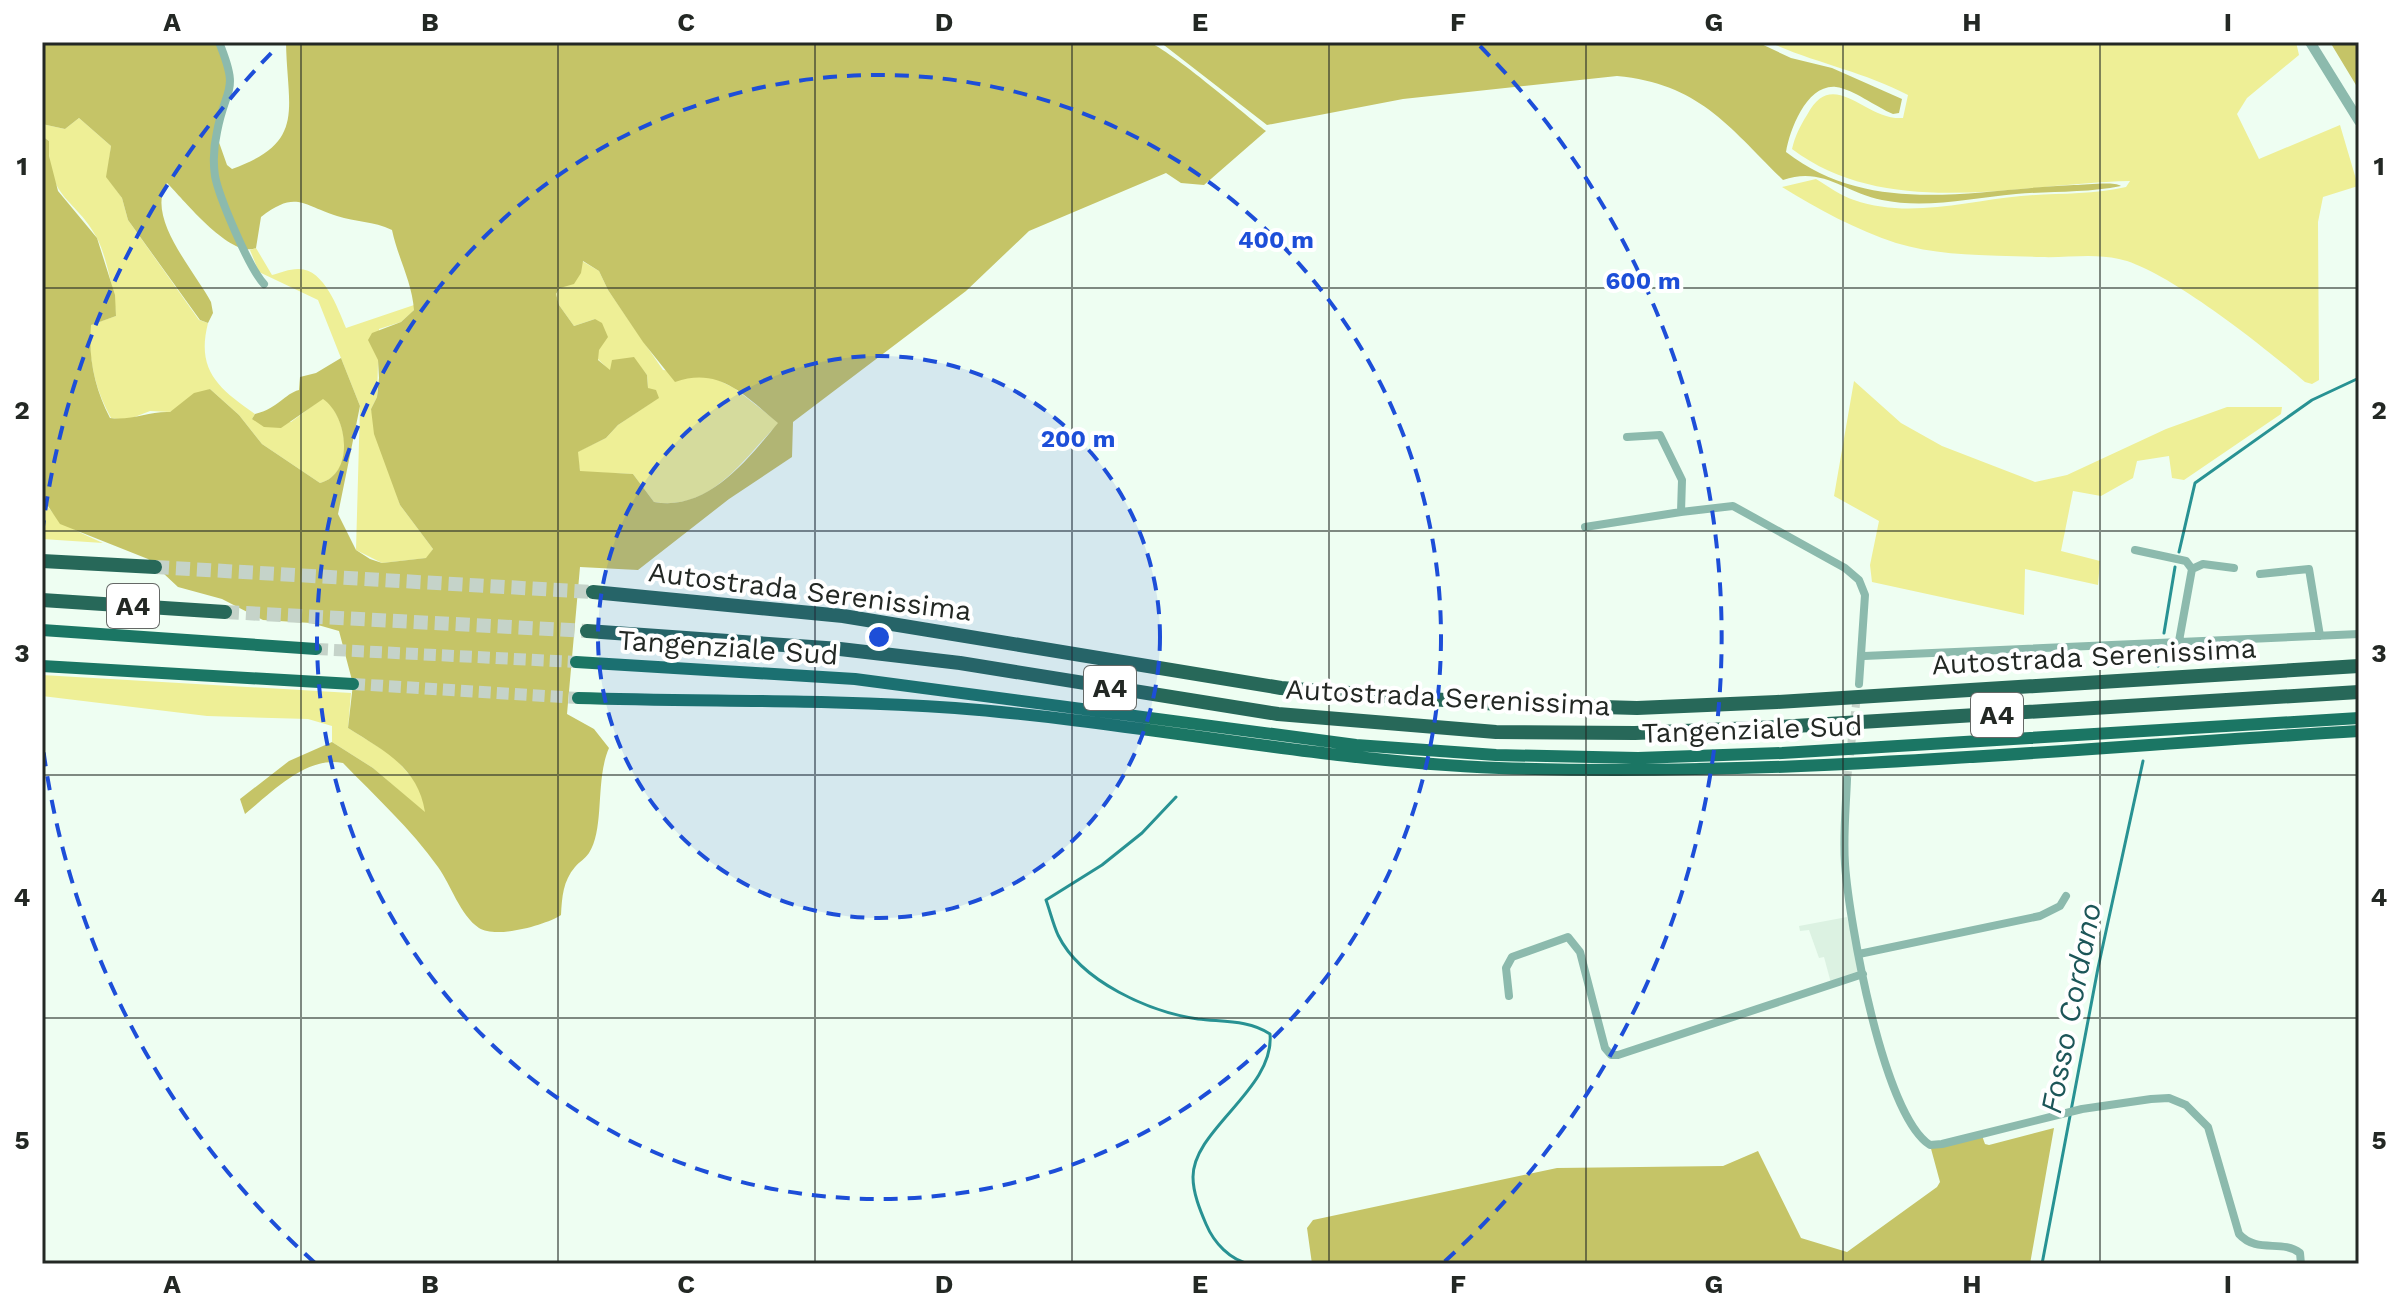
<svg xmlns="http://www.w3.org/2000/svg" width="2401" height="1306" font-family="'Work Sans',sans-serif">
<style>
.built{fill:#dcf2e2}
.green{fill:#eeef96}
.forest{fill:#c5c467;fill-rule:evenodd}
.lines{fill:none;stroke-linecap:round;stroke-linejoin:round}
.stream{stroke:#289293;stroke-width:3}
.minor-tunnel{stroke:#c5d3c9;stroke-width:8;stroke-dasharray:8 4;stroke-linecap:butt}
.trunk-tunnel{stroke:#c5d3c9;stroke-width:12;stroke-dasharray:12 6;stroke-linecap:butt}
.motorway-tunnel{stroke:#c5d3c9;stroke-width:14;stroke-dasharray:14 7;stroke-linecap:butt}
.minor{stroke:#8cbaad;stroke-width:8}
.tertiary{stroke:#8cbaad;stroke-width:10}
.trunk{stroke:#1b7664;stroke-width:12}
.motorway{stroke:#276859;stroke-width:14}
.grid{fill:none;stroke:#232824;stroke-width:2;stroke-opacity:0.55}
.ring{fill:none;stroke:#1d4ed8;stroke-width:4;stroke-dasharray:14 10}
.labels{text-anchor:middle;stroke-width:8;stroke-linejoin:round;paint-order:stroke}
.shield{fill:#fff;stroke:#656866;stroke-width:2}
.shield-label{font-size:26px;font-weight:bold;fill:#232824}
.street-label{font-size:28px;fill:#232824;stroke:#fff}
.water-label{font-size:30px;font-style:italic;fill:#1c5658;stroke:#fff}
.centre{fill:#1d4ed8;stroke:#fff;stroke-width:4}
.ring-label{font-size:24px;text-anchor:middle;font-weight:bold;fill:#1d4ed8;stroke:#fff;stroke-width:8;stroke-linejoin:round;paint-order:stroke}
.neatline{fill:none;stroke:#232824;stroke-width:3}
.grid-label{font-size:26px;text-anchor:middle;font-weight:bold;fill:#232824}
</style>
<rect width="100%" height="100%" fill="#eefef2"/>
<!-- built -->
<path class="built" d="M 1847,917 L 1861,973 L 1831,983 L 1824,957 L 1819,958 L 1809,930 L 1800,931 L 1799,926 Z"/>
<!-- green -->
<path class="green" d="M 1769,42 L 2296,42 L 2299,55 L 2247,98 L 2237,114 L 2259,159 L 2340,125 L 2358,186 L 2323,197 L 2318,222 L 2319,380 L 2312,384 L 2305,382 C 2267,349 2165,268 2119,259 C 2093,253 2067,258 2041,257 C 1993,255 1942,257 1896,243 C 1856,230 1818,209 1782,187 L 1816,179 C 1828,186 1841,196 1854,200 C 1908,219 1967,201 2021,196 C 2055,193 2092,195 2126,187 L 2130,181 C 2021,183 1888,221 1792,149 C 1795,136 1800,126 1807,115 C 1833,65 1865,121 1903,118 L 1908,95 C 1862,71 1814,63 1769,42 Z
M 79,118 L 111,146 L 107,177 L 122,198 L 128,220 L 199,320 L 208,323 C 196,370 218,388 255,414 L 252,419 L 291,422 L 323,398 C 348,416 356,474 320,483 L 262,444 L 239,415 L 210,389 L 170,412 L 150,411 L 127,420 L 111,418 C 95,389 88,358 90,325 L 116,316 C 115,296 106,255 97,238 C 75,197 47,200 49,141 L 42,136 L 42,124 L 65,129 Z
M 256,248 L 272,275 C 280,273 289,269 298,269 C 324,268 338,309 346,328 L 414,305 L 414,310 L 401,322 L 379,329 L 377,397 L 371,409 L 400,505 L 433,549 L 427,558 L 382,563 L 356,550 L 360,406 L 318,300 L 259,272 L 250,250 Z
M 582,261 L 599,271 L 608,290 L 663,370 L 708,375 L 734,388 L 779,423 C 744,457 712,512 654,502 L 633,474 L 580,472 L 577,452 L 606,438 L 618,425 L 658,398 L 648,388 L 647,375 L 642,369 L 610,371 L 598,359 L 595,319 L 574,326 L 559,305 L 556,294 Z
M 1854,381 L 1901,423 L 1942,446 L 2035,482 L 2067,475 L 2166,429 L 2227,407 L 2282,407 L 2281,414 L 2184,480 L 2172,478 L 2169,456 L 2137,461 L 2133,478 L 2101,496 L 2073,491 L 2061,551 L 2100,561 L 2098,585 L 2025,569 L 2024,615 L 1872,582 L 1870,565 L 1879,521 L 1834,496 Z
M 42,497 C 54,522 78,532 103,543 L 42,539 Z
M 42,675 L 351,693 L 348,728 L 393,756 L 422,789 L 426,814 L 373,768 L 332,742 L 332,726 L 308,719 L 207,716 L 42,696 Z"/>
<!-- forest -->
<path class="forest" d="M 42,42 L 150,42 L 154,45 L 217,42 L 230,75 L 215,131 L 227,165 L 232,169 C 307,142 287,109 286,42 L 1056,42 C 1088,49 1116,38 1147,42 C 1163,44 1247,116 1266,131 L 1204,185 L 1181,183 L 1166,173 L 1029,231 L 966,291 L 793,422 L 792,457 L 729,499 L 638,570 L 580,567 L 567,714 L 594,729 L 609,748 C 595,780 605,828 589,853 C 585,859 579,862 575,867 C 563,881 562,897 561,915 C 546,925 496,939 479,928 C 460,915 451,885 438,867 C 411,829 375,796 343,763 C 307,755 271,793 245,814 L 240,799 L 289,761 L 332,742 L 373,768 L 425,812 C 418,767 384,751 348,728 L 353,684 L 339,631 L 311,623 L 263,620 L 222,599 L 178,587 L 148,559 L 60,524 L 42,497 L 42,136 L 49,141 L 49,156 L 58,191 L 97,238 L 115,295 L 116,316 L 91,325 C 88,358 95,389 110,418 C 132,421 149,411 170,412 L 194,393 L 210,389 L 239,415 L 262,444 L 320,483 C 355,474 348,416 323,399 L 281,428 L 264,427 L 252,419 L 255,414 C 279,408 284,394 299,390 L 300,377 L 316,373 L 341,358 L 360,406 L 338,514 L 356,550 L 370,559 L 382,563 L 426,558 L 433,549 L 400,505 L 374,434 L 371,409 L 377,397 L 379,378 L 378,360 L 368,340 L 372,333 L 401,322 L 414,310 C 412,282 398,258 392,230 C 373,221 356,222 337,216 C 302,205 296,190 261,217 L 256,248 C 231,259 184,200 167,183 C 145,217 194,270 211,302 L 213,313 L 208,323 L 200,320 L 128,220 L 122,198 L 106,177 L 111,146 L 79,118 L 65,129 L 42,124 ZM 583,261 L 599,271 L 608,290 L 643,342 L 675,382 C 720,366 745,396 778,423 C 748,459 708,512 654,502 L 633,474 L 580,471 L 578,452 L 606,438 L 618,425 L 659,398 L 656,390 L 648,388 L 647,375 L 634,357 L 612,360 L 610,370 L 598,360 L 599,350 L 608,337 L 602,323 L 595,319 L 574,326 L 559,305 L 556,294 L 560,288 L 574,284 L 581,273 Z
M 1160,42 L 1757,42 L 1791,58 L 1832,68 L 1902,99 L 1899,113 L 1893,114 C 1876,107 1853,89 1836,87 C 1807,84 1790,129 1786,152 C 1871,218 1976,189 2074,185 C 2086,185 2113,181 2121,186 C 2087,193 2051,191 2016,194 C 1972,198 1926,209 1882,200 C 1844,192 1822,166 1783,180 C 1729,127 1700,84 1617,76 L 1403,99 L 1267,125 Z
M 2330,42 L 2359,42 L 2359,90 Z
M 2054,1128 L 2030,1264 L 1312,1264 L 1307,1228 L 1313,1220 L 1557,1168 L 1723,1166 L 1758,1151 L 1801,1238 L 1847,1252 L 1937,1187 L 1940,1182 L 1930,1145 L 1981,1133 L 1985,1144 L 1989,1145 Z"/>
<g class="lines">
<!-- stream -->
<path class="stream" d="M 2179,552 L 2195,483 L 2312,400 L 2359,378
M 2164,633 L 2175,567
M 2158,666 L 2161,650
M 1176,797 L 1142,833 L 1102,865 L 1046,900 C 1050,911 1053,924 1058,935 C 1081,982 1150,1012 1198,1019 C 1224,1022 1249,1020 1270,1034 C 1275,1089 1193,1129 1193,1177 C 1193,1193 1200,1210 1206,1224 C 1214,1243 1230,1260 1250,1264
M 2042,1264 L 2098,968 L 2143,761"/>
<!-- minor-tunnel -->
<path class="minor-tunnel" d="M 1847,779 L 1857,696"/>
<!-- trunk-tunnel -->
<path class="trunk-tunnel" d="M 316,649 L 576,662
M 353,684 L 578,698"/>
<!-- motorway-tunnel -->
<path class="motorway-tunnel" d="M 155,567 L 593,592
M 225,612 L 587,631"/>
<!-- minor -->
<path class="minor" d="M 219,42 C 240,94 226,84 217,132 C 214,145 213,162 215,176 C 219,197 249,268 264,284
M 1627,437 L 1660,435 L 1682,480 L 1681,512 L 1733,506 L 1845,568 L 1859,580 L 1865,595 L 1859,684
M 1585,527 L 1681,512
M 2135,550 L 2186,561 L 2192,569
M 2260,574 L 2309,569 L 2320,636
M 2179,641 L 2192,569 L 2203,564 L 2234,568
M 1864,656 L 2359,634
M 1847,779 C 1846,807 1843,835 1845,864 C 1849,921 1883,1115 1930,1145 L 1942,1144 L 2082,1109 L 2151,1099 L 2169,1098 L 2186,1105 L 2208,1127 L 2239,1234 C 2257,1254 2282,1239 2300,1253 L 2301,1264
M 1859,954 L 2040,916 L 2060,906 L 2066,896
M 1509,996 L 1506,968 L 1512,957 L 1568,937 L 1580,952 L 1605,1048 L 1611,1055 L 1618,1055 L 1863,974"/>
<!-- tertiary -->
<path class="tertiary" d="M 2310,42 L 2359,121"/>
<!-- trunk -->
<path class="trunk" d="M 42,630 L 316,649
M 576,662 L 855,679 L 1356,745 L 1496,755 L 1638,758 L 1782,753 L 2359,718
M 42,666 L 353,684
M 578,698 C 703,702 830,699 955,708 C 1137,722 1316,761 1499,768 C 1785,778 2073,748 2359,731"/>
<!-- motorway -->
<path class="motorway" d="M 42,561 L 155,567
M 593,592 L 843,616 L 1281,688 L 1499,704 L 1637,708 L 1777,702 L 2359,666
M 42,600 L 225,612
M 587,631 L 840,649 L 960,663 L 1278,714 L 1496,732 L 1635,733 L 1778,727 L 2359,692"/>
</g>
<!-- grid -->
<path class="grid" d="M 301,42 L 301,1264M 558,42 L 558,1264M 815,42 L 815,1264M 1072,42 L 1072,1264M 1329,42 L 1329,1264M 1586,42 L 1586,1264M 1843,42 L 1843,1264M 2100,42 L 2100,1264M 42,288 L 2359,288M 42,531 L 2359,531M 42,775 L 2359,775M 42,1018 L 2359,1018"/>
<!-- distance rings -->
<circle cx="879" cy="637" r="281" fill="#1d4ed8" fill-opacity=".12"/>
<g class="ring">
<circle cx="879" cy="637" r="281"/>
<circle cx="879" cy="637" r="562"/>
<path d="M315 1263A843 843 0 0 1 42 740M42 534A843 843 0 0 1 278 46M1480 46A843 843 0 0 1 1443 1263"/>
</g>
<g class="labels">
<!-- shield labels -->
<g class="shield">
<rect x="107" y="584" width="52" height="44" rx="6"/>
<rect x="1084" y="666" width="52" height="44" rx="6"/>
<rect x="1971" y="693" width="52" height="44" rx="6"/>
</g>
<g class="shield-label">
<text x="133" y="615">A4</text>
<text x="1110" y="697">A4</text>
<text x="1997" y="724">A4</text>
</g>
<!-- street labels -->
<g class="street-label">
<text transform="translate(810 591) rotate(7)" y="10">Autostrada Serenissima</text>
<text transform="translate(728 647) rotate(4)" y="10">Tangenziale Sud</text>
<text transform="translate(2094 656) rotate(-3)" y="10">Autostrada Serenissima</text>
<text transform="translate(1448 697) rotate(3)" y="10">Autostrada Serenissima</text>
<text transform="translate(1752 729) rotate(-2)" y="10">Tangenziale Sud</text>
</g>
<!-- water labels -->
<g class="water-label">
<text transform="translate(2071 1008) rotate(-79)" y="10">Fosso Cordano</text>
</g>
</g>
<circle cx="879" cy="637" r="12" class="centre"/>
<g class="ring-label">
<text x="1276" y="248">400 m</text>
<text x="1643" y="289">600 m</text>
<text x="1078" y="447">200 m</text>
</g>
<!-- border -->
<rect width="2401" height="1306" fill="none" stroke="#ffffff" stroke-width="88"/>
<rect x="44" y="44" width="2313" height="1218" class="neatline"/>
<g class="grid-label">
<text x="172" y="31">A</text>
<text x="430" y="31">B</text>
<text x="686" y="31">C</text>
<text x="944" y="31">D</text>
<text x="1200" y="31">E</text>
<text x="1458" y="31">F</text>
<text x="1714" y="31">G</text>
<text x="1972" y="31">H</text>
<text x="2228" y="31">I</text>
<text x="22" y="175">1</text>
<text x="2379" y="175">1</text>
<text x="22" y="419">2</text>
<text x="2379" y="419">2</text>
<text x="22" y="662">3</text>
<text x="2379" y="662">3</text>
<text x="22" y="906">4</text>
<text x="2379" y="906">4</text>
<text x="22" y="1149">5</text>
<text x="2379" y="1149">5</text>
<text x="172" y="1293">A</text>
<text x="430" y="1293">B</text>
<text x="686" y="1293">C</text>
<text x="944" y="1293">D</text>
<text x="1200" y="1293">E</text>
<text x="1458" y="1293">F</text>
<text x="1714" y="1293">G</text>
<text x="1972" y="1293">H</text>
<text x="2228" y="1293">I</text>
</g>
</svg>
